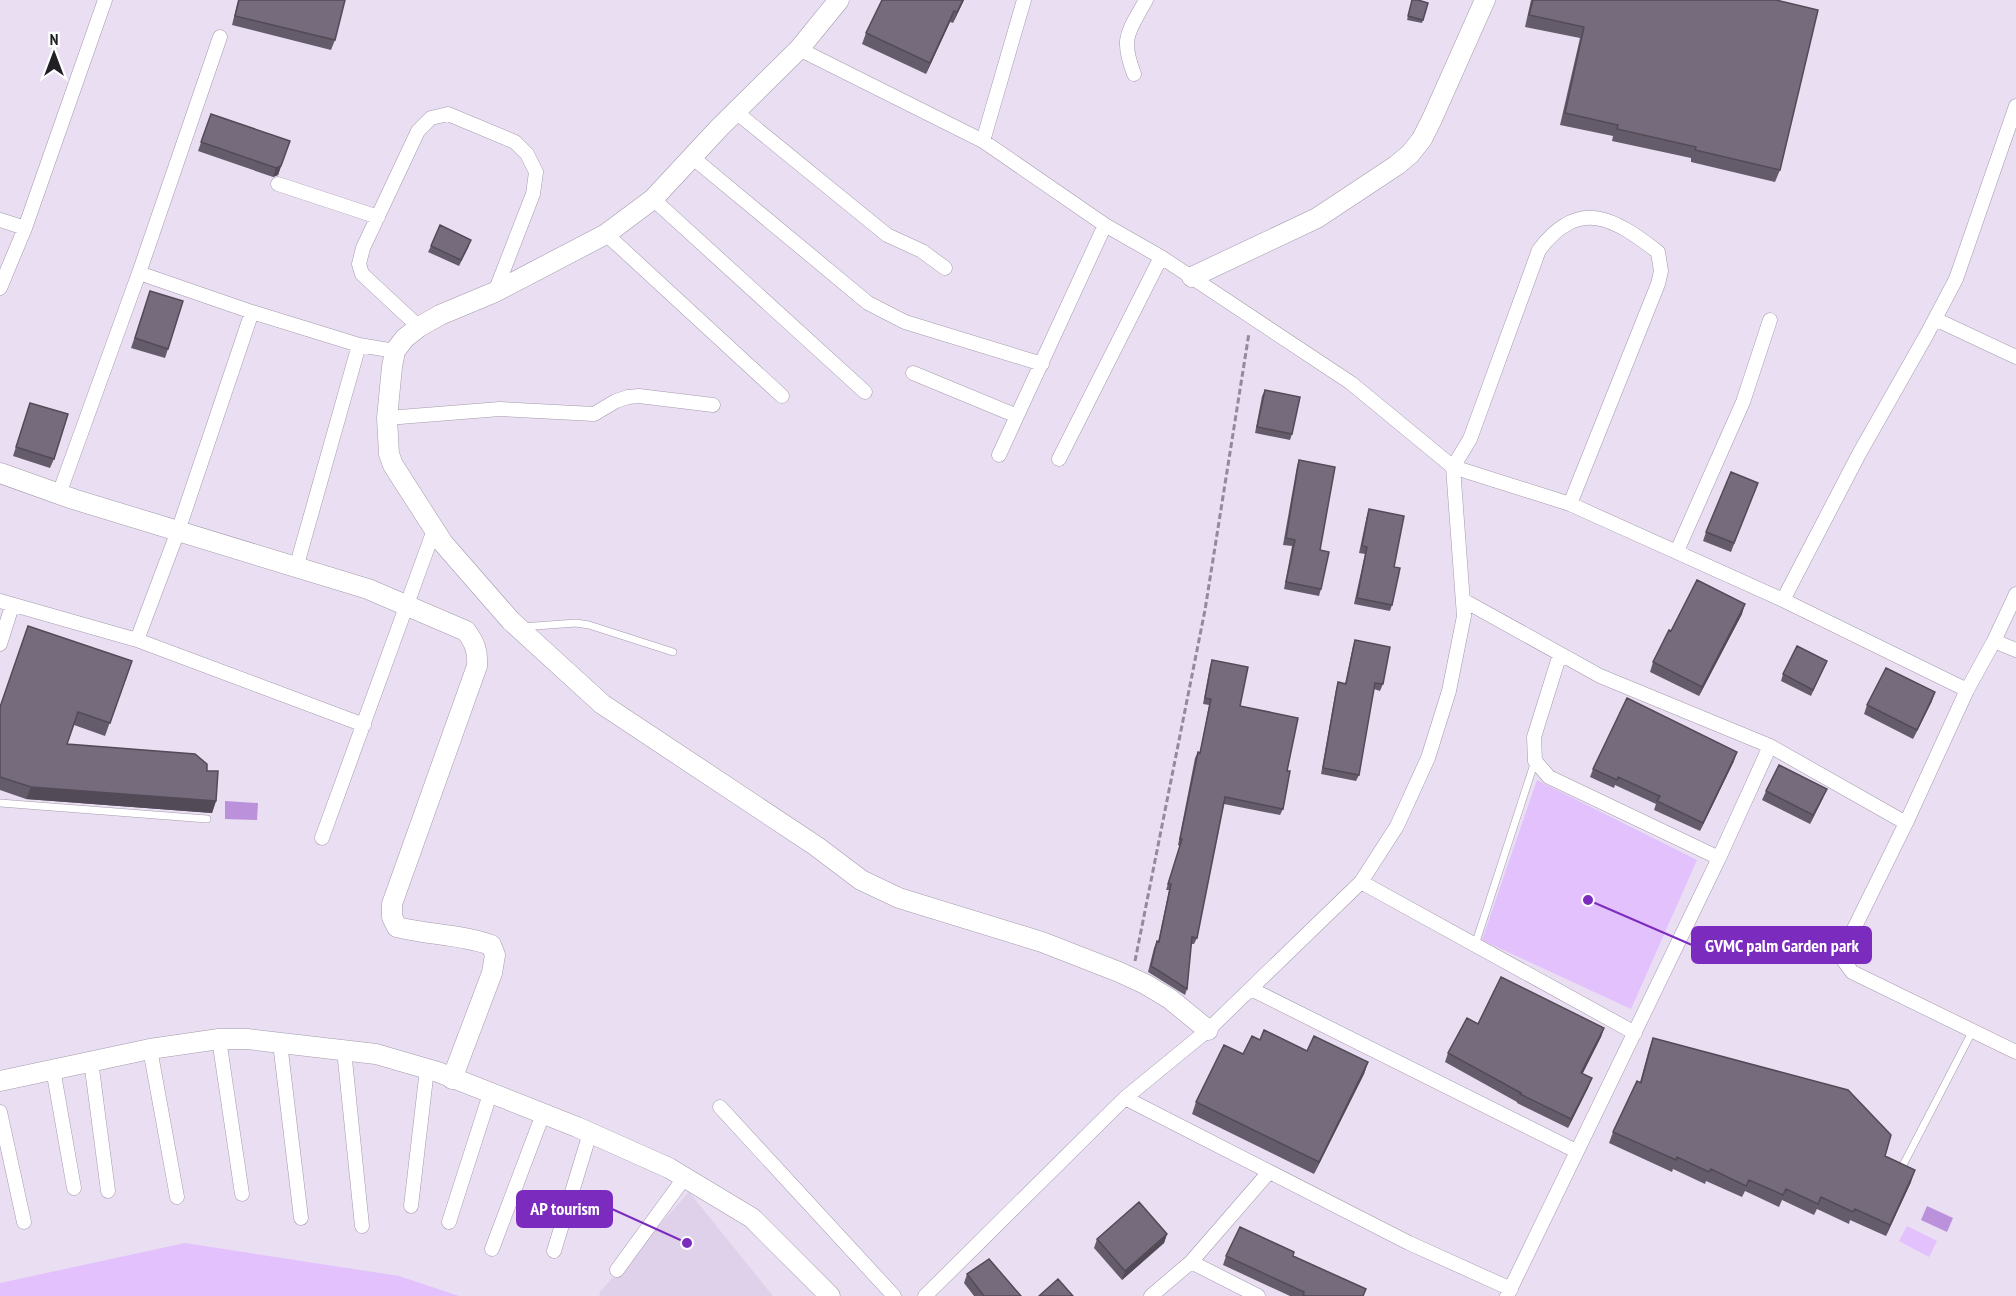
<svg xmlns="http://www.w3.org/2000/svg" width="2016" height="1296" font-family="'PT Sans Narrow',sans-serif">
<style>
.built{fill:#e0d1eb}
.green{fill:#e3c1fc}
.water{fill:#bc91dc}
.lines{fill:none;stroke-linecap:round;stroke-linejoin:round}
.lane-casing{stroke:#a49aac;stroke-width:8}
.street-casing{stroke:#a49aac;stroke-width:15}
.secondary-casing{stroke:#a49aac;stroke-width:21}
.path{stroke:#938b99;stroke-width:3;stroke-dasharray:6 3;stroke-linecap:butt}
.lane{stroke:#fff;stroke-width:7}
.street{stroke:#fff;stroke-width:14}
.secondary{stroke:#fff;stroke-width:20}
.wall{fill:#655c6b}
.shaded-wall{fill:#524b57}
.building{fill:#756b7c;stroke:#524b57;stroke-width:1.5}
.leader{fill:none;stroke:#7b2cbf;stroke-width:2}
.callout-dot{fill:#7b2cbf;stroke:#fff;stroke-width:2}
.callout{fill:#7b2cbf;stroke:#7b2cbf;stroke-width:2}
.callout-label{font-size:18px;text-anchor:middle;font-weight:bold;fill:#fff}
</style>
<rect width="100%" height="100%" fill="#e9def2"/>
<!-- built -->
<path class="built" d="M 689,1192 L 773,1296 L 600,1296 L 599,1293 Z"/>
<!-- green -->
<path class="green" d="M 1537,780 L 1697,860 L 1631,1009 L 1482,940 Z
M 1907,1226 L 1937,1241 L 1929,1257 L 1899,1241 Z
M 185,1243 L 399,1276 L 459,1296 L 0,1296 L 0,1283 Z"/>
<!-- water -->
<path class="water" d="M 225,801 L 258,803 L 257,820 L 225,819 Z
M 1927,1206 L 1953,1218 L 1947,1232 L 1921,1220 Z"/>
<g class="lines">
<!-- lane casing -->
<g class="lane-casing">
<path id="lane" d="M 522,627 L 576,623 L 589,625 L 673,652
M 0,803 L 207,819
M 1475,945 L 1535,761
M 1901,1169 L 1972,1032"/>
</g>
<!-- street casing -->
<g class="street-casing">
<path id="street" d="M 799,49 L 983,141 L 1105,225 L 1161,257 L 1351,383 L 1453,467 L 1464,616 L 1449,691 L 1428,758 L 1397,826 L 1361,882 L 1208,1030 L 1125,1098 L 925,1296
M 1134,74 C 1120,37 1128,33 1146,0
M 736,112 L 887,235 L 922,251 L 945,268
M 983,141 L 1024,0
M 692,157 L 868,303 L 905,322 L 1042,364
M 278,184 L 378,217
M 653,199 L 865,392
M 0,220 L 25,228
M 606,234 L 782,396
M 139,273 L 220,37
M 0,288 L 25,228 L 105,0
M 1935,319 L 2016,357
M 419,327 L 362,274 L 359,264 L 363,248 L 418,131 L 431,118 L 448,114 L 515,142 L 527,154 L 536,172 L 533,194 L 495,292
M 913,373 L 1017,416
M 387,418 L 500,409 L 594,414 L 616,401 L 628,397 L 639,396 L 713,405
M 999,455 L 1105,225
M 1059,459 L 1161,257
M 59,494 L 139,273 L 252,312 L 359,345
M 1570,504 L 1658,284 L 1661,271 L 1658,252 C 1614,218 1579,197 1539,250 L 1470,439 L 1453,467 L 1570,504 L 1783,600 L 1967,690 L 1906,823
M 1677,551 L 1743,402 L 1770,320
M 296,568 L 359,345 L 395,351
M 1463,600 L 1600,676 L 1770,746
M 1783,600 L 1859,454 L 1927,334 L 1956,279 L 2016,106
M 0,601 L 137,640 L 364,725
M 137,640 L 178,531 L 252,312
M 1994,641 L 2016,650
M 0,644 L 12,606
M 1560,654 L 1534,737 L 1535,761 L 1549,777 L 1719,858
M 1967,690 L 1994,641 L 2016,594
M 322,838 L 434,530
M 1361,882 L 1635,1033
M 1251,989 L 1576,1151
M 219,1039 L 242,1194
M 280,1043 L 301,1218
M 150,1049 L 177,1197
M 344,1050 L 362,1226
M 91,1061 L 108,1191
M 53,1069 L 74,1188
M 1125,1098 L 1409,1243 L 1511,1289
M 720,1107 L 894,1296
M 0,1112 L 24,1222
M 411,1206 L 427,1069
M 449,1222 L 490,1094
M 492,1249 L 543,1114
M 554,1251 L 590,1133
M 1191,1262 L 1258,1296
M 617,1270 L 685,1177
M 1151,1296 L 1191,1262 L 1269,1172
M 1507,1296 L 1719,858 L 1770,746 L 1906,823 L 1845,947 L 1844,961 L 1852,972 L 2016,1052"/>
</g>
<!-- secondary casing -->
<g class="secondary-casing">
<path id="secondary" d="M 839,0 L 799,49 L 719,128 L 653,199 L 606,234 L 495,292 L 440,315 L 419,327 L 405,338 L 395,351 L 392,367 L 387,418 L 389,454 L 393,465 L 443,543 L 511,621 L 602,704 L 816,846 L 861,880 L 899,898 L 1042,942 L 1119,972 L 1145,984 L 1170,999 L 1208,1030
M 1192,277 L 1317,218 L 1397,165 L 1410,154 L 1422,139 L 1432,119 L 1485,0
M 0,473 L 73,499 L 368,589 L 466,631 C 475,643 478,651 477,666 L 392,904 L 392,917 L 397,927 C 428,935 461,934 491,945 L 495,955 L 492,973 L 452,1079
M 0,1081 L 150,1049 L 219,1039 L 247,1039 L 376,1054 L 438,1072 L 577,1127 L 669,1168 L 752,1218 L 830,1296"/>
</g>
<!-- path -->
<path class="path" d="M 1135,961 L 1205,610 L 1249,333"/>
<!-- lane -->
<use href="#lane" class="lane"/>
<!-- street -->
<use href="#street" class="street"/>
<!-- secondary -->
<use href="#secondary" class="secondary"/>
</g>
<!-- wall -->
<path class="wall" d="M 238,0 L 345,0 L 335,40 L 331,50 L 232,25 Z
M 964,0 L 953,23 L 950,22 L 926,74 L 862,44 L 866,33 Z
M 1412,0 L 1428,3 L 1422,23 L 1407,20 Z
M 1531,0 L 1776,0 L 1780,170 L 1775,182 L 1691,162 L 1691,158 L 1612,141 L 1613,136 L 1560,125 L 1580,38 L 1525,27 Z
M 211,114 L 290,141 L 278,175 L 273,177 L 198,151 Z
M 431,246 L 469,246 L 459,266 L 428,252 Z
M 150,291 L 168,349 L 165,358 L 131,348 Z
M 1265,390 L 1292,434 L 1290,440 L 1255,433 L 1262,396 Z
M 27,412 L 54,459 L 50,468 L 13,456 Z
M 1299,460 L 1320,550 L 1321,589 L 1319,596 L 1284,589 L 1292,546 L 1283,545 L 1297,466 Z
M 1758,483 L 1731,552 L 1703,541 L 1706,532 Z
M 1369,509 L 1394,567 L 1392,605 L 1390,611 L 1354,604 L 1365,554 L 1359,553 L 1367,515 Z
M 1742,614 L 1699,696 L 1650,672 L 1653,662 Z
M 1355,640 L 1383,684 L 1380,691 L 1374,689 L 1359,775 L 1356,781 L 1321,774 L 1336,689 L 1338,682 L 1345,684 L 1353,646 Z
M 1212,660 L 1240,706 L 1287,771 L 1283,809 L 1280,815 L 1224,804 L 1197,938 L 1194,944 L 1191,944 L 1187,989 L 1185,995 L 1148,972 L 1154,948 L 1157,941 L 1158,942 L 1169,890 L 1166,890 L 1180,846 L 1178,845 L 1195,758 L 1198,752 L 1200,753 L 1209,705 L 1203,704 L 1210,666 Z
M 132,661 L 105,736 L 74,725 L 67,744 L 207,771 L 216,801 L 212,813 L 26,799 L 0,790 L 0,706 Z
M 1827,661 L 1811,696 L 1781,681 L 1783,674 Z
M 1932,701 L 1913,739 L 1864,714 L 1867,705 Z
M 1734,761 L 1700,831 L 1654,810 L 1656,804 L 1615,785 L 1614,788 L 1590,777 L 1593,769 Z
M 1766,791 L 1823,798 L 1810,824 L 1762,800 Z
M 1478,1024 L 1604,1028 L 1601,1037 L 1582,1074 L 1592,1078 L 1588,1088 L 1568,1128 L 1517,1103 L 1517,1102 L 1445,1062 L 1448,1053 Z
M 1653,1038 L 1885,1156 L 1911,1182 L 1886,1236 L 1850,1220 L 1849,1224 L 1817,1209 L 1814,1215 L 1782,1200 L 1779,1207 L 1745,1191 L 1742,1197 L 1706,1181 L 1705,1184 L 1673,1169 L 1672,1172 L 1609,1143 L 1613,1132 L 1640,1082 L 1649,1049 Z
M 1260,1040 L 1307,1051 L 1368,1062 L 1364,1074 L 1314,1174 L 1192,1114 L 1196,1102 L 1243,1054 Z
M 1167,1234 L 1164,1243 L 1122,1280 L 1094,1248 L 1097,1239 Z
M 1226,1256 L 1293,1256 L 1364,1296 L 1290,1296 L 1223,1265 Z
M 967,1274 L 1021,1296 L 974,1296 L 964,1283 Z"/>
<!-- shaded-wall -->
<path class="shaded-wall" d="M 963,0 L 964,0 L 953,23 L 957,12 Z
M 954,11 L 950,22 L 926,74 L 930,63 Z
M 281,166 L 278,175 L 273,177 L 276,168 Z
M 1745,604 L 1742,614 L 1699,696 L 1702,687 Z
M 1935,692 L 1932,701 L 1913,739 L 1917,730 Z
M 1737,752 L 1734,761 L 1700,831 L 1703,823 Z
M 31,787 L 216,801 L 212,813 L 26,799 Z
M 1827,789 L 1823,798 L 1810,824 L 1813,815 Z
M 1604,1028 L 1601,1037 L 1578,1083 L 1581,1073 Z
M 1368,1062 L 1364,1074 L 1314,1174 L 1319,1162 Z
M 1592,1078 L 1588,1088 L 1568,1128 L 1571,1119 Z
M 1915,1170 L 1911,1182 L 1886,1236 L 1890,1225 Z
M 1167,1234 L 1164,1243 L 1122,1280 L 1125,1271 Z"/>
<!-- building -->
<path class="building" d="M 239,0 L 345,0 L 335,40 L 235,16 Z
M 882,0 L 963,0 L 957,12 L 954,11 L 930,63 L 866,33 Z
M 1412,0 L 1418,0 L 1428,3 L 1423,20 L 1408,16 Z
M 1533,0 L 1776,0 L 1818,10 L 1780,170 L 1695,150 L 1696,147 L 1617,129 L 1618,125 L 1565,113 L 1584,27 L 1529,15 Z
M 211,114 L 290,141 L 281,166 L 276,168 L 201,142 Z
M 440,225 L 471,240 L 461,260 L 431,246 Z
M 150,291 L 183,301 L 168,349 L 135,338 Z
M 1265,390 L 1300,397 L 1292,434 L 1257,427 Z
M 30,403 L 68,414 L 54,459 L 16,447 Z
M 1299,460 L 1335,467 L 1320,550 L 1329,552 L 1321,589 L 1286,582 L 1295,540 L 1286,538 Z
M 1731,472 L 1758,483 L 1734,543 L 1706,532 Z
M 1369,509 L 1404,516 L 1394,567 L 1400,568 L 1392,605 L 1357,598 L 1367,547 L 1362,546 Z
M 1697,580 L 1745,604 L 1702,687 L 1653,662 L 1669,630 L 1671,631 Z
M 28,626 L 132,661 L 110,723 L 78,712 L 67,744 L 195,754 L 207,764 L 207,771 L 218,771 L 216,801 L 31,787 L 0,777 L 0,707 Z
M 1355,640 L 1390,647 L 1383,684 L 1375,683 L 1359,775 L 1323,768 L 1338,682 L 1346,684 Z
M 1797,646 L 1827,661 L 1813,690 L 1783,674 Z
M 1212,660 L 1248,667 L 1240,706 L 1298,718 L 1287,771 L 1290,771 L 1283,809 L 1225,797 L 1197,938 L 1192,937 L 1187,989 L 1151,966 L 1157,941 L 1159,942 L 1171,884 L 1168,884 L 1182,839 L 1180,839 L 1198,752 L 1200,753 L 1211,699 L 1205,698 Z
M 1886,668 L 1935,692 L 1917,730 L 1867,705 Z
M 1627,698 L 1737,752 L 1703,823 L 1657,801 L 1660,796 L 1618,777 L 1617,780 L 1593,769 Z
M 1779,765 L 1827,789 L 1813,815 L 1766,791 Z
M 1501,977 L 1604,1028 L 1581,1073 L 1592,1078 L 1571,1119 L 1520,1094 L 1521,1093 L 1448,1053 L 1467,1018 L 1478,1024 Z
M 1264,1030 L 1307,1051 L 1314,1036 L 1368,1062 L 1319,1162 L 1196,1102 L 1224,1045 L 1243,1054 L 1252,1036 L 1260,1040 Z
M 1653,1038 L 1848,1090 L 1891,1135 L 1885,1156 L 1915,1170 L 1890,1225 L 1855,1209 L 1853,1212 L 1821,1197 L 1818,1204 L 1786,1189 L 1783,1195 L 1749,1180 L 1746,1186 L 1711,1169 L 1709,1172 L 1677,1157 L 1676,1160 L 1613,1132 L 1637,1081 L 1641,1083 Z
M 1139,1202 L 1167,1234 L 1125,1271 L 1097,1239 Z
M 1240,1227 L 1294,1252 L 1293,1256 L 1366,1289 L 1363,1296 L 1306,1296 L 1303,1295 L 1304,1292 L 1226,1256 Z
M 989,1259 L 1021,1296 L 984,1296 L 967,1274 Z
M 1058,1279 L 1073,1296 L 1039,1296 Z"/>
<!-- callouts -->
<path class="leader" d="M1588 900L1692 945M687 1243L612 1209"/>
<g class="callout-dot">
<circle cx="1588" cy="900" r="6"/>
<circle cx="687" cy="1243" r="6"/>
</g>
<g class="callout">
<rect x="1692" y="927" width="179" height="36" rx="6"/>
<rect x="517" y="1191" width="95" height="36" rx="6"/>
</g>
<g class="callout-label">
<text x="1782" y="952">GVMC palm Garden park</text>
<text x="565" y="1215">AP tourism</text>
</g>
<!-- north arrow -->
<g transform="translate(54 54)" stroke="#ffffff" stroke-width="4.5" paint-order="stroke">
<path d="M0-4.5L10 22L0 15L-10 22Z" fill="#221e25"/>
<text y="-9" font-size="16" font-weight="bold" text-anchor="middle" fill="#221e25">N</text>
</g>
</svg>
